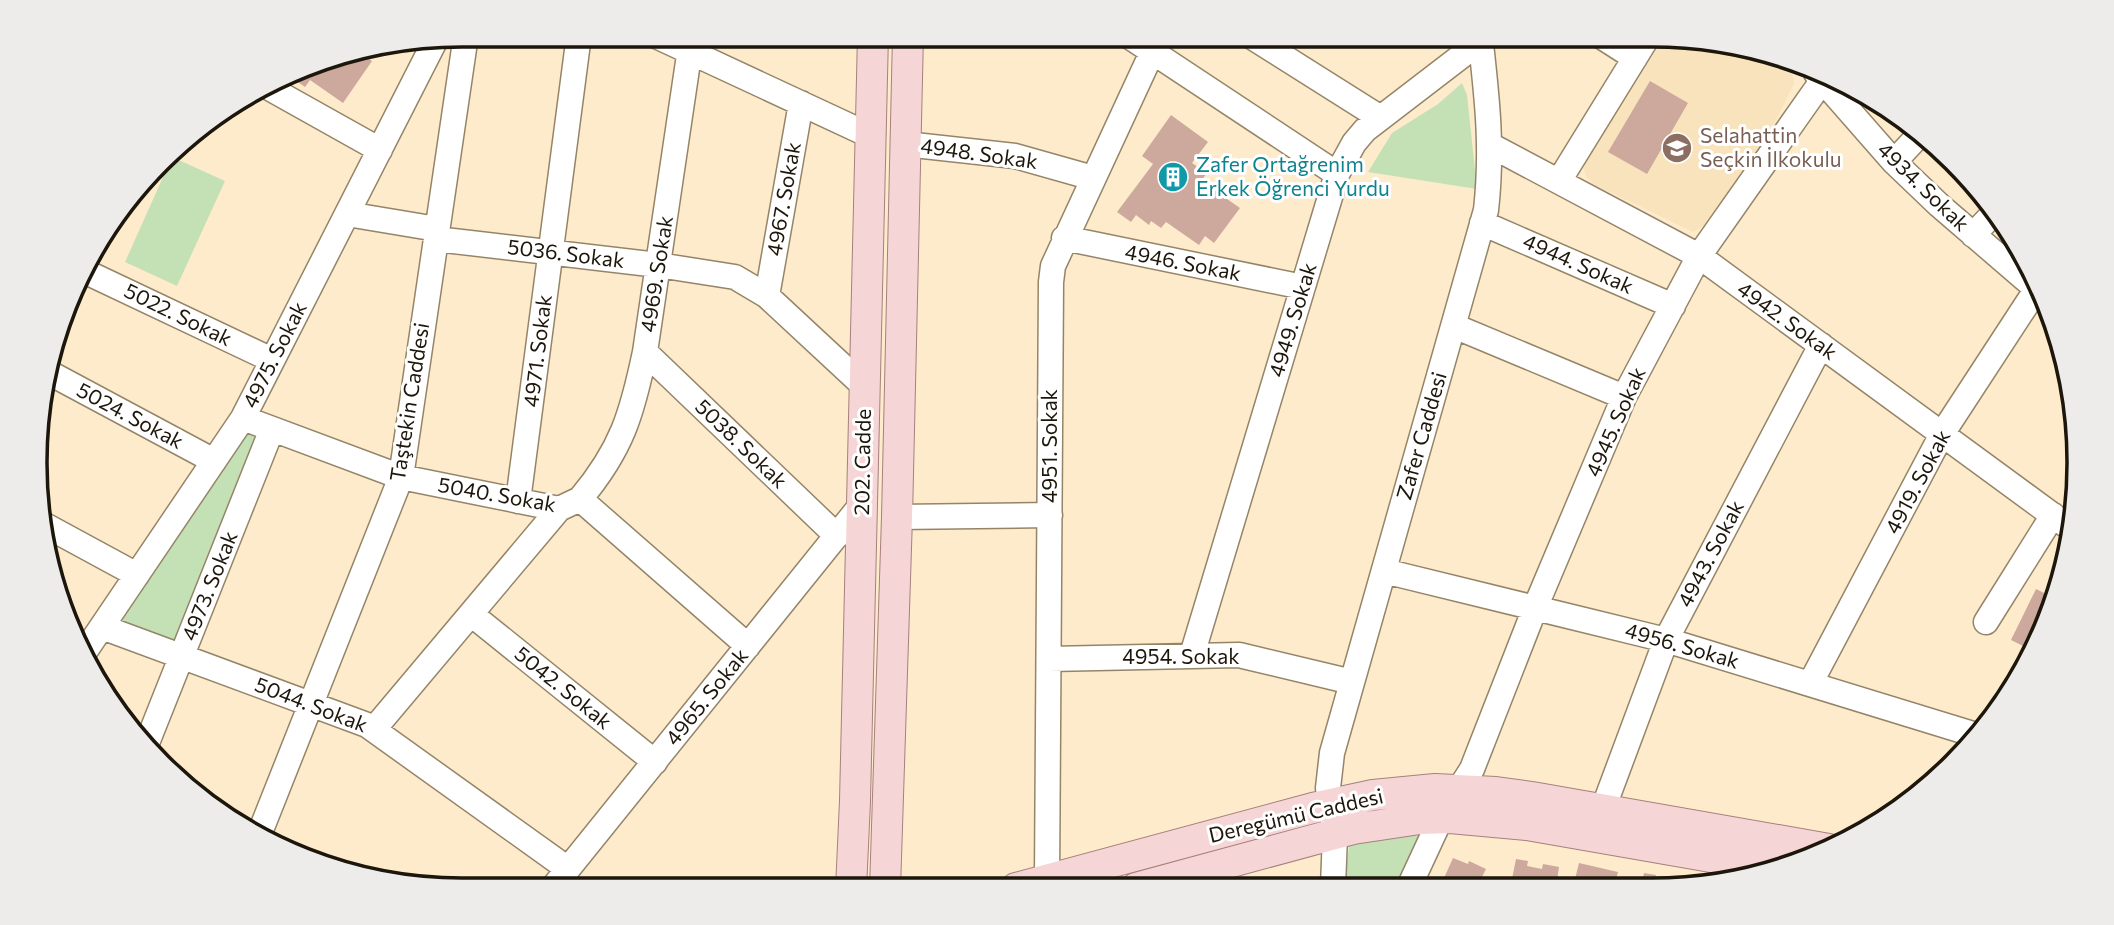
<svg xmlns="http://www.w3.org/2000/svg" width="2114" height="925" font-family="Commissioner,sans-serif">
<style>
.built{fill:#f8e3bc}
.green{fill:#c4e1b6}
.building{fill:#cda99d}
.lines{fill:none;stroke-linecap:round;stroke-linejoin:round}
.minor-casing{stroke:#958568;stroke-width:27}
.major-casing{stroke:#a6807d;stroke-width:32}
.minor{stroke:#fff;stroke-width:24}
.major{stroke:#f6d5d6;stroke-width:30}
.labels{text-anchor:middle;stroke-width:6;stroke-linejoin:round;paint-order:stroke}
.education-label{font-size:21px;fill:#785e54;stroke:#fff;text-anchor:start}
.street-label{font-size:21px;fill:#1c160b;stroke:#fff}
.culture-label{font-size:21px;fill:#0d838f;stroke:#fff;text-anchor:start}
.rim{fill:none;stroke:#1c160b;stroke-width:3.5}
</style>
<rect width="100%" height="100%" fill="#fdebcc"/>
<!-- built -->
<path class="built" d="M 1665,37 L 1782,57 L 1792,72 L 1794,84 L 1771,130 L 1707,224 L 1693,232 L 1595,185 L 1586,177 L 1583,166 Z"/>
<!-- green -->
<path class="green" d="M 1462,83 L 1467,95 L 1477,189 L 1368,172 L 1392,133 L 1438,104 Z
M 172,157 L 225,181 L 177,286 L 125,262 Z
M 246,422 L 264,431 L 179,647 L 117,626 Z
M 1401,834 L 1418,836 L 1397,887 L 1344,887 L 1349,846 Z"/>
<!-- building -->
<path class="building" d="M 358,52 L 372,61 L 343,103 L 310,80 L 305,87 L 291,77 L 325,58 Z
M 1650,81 L 1688,103 L 1647,174 L 1608,152 Z
M 1171,115 L 1208,142 L 1192,163 L 1207,173 L 1201,181 L 1240,208 L 1214,243 L 1205,236 L 1199,245 L 1166,222 L 1161,228 L 1151,221 L 1149,225 L 1136,215 L 1131,222 L 1117,212 L 1153,164 L 1142,156 Z
M 2036,589 L 2056,599 L 2031,650 L 2011,640 Z
M 1453,858 L 1468,864 L 1469,861 L 1486,869 L 1477,887 L 1440,887 Z
M 1516,859 L 1528,861 L 1527,866 L 1542,869 L 1543,864 L 1559,867 L 1556,887 L 1511,884 Z
M 1579,863 L 1618,872 L 1614,887 L 1573,887 Z
M 1644,873 L 1656,875 L 1655,879 L 1671,883 L 1670,886 L 1641,886 Z
M 1300,879 L 1301,887 L 1276,888 L 1284,885 L 1284,881 Z"/>
<g class="lines">
<!-- minor casing -->
<g class="minor-casing">
<path id="minor" d="M 654,35 L 871,136
M 1127,35 L 1337,174
M 1249,35 L 1379,117
M 1599,35 L 1635,58
M 1816,73 L 1894,162 L 1939,205 L 2040,292
M 271,89 L 380,150
M 905,144 L 1015,156 L 1093,178
M 1490,145 L 1699,256 L 2066,525
M 1894,162 L 1920,134
M 1559,181 L 1649,35
M 347,214 L 437,229
M 1482,223 L 1673,306
M 1973,235 L 1991,216
M 1064,238 L 1303,287
M 436,239 L 658,265 L 735,277 L 767,296 L 865,387
M 84,271 L 272,360
M 767,296 L 801,103
M 1454,326 L 1624,397
M 645,352 L 837,536
M 46,371 L 214,461
M 243,418 L 401,477 L 559,509 L 580,499 L 748,646
M 580,499 C 622,449 632,414 645,352 L 692,35
M 518,501 L 579,35
M 897,517 L 1050,515
M 43,524 L 137,575
M 1384,571 L 1666,640 L 1976,735
M 471,614 L 655,762
M 1986,622 L 2053,515
M 102,627 L 367,725 L 568,869
M 84,653 L 243,418 L 436,39
M 1192,655 L 1337,174 L 1354,143 L 1365,130 L 1481,41 L 1470,36
M 1049,659 L 1239,655 L 1352,682
M 1810,684 L 1942,434 L 2038,287
M 374,729 L 559,509
M 147,743 L 272,429
M 1603,809 L 1666,640 L 1821,345
M 261,830 L 401,477 L 466,35
M 1047,880 L 1051,282 L 1053,266 L 1160,35
M 1333,887 L 1335,834 L 1328,788 L 1332,753 L 1486,210 C 1493,148 1487,97 1480,35
M 1409,887 L 1441,818 L 1472,769 L 1535,608 L 1624,397 L 1699,256 L 1822,81
M 551,890 L 862,504"/>
</g>
<!-- major casing -->
<g class="major-casing">
<path id="major" d="M 1016,888 L 1313,808 L 1373,795 L 1435,789 L 1496,792 L 1532,797 L 1829,849
M 1136,888 L 1353,829 L 1420,819 L 1450,818 L 1527,825 L 1774,868
M 851,889 L 855,801 L 873,35
M 885,889 L 897,517 L 908,35"/>
</g>
<!-- minor -->
<use href="#minor" class="minor"/>
<!-- major -->
<use href="#major" class="major"/>
</g>
<!-- icons -->
<defs>
<g id="school-disc" transform="scale(1.575)"><circle r="9.5" fill="#8d6e63" stroke="#fff"/><path d="M0-5L7-2L0 1L-7-2ZM-4 1L0 2.5L4 1V4Q0 6-4 4Z" fill="#fff"/></g>
<g id="building-disc" transform="scale(1.575)"><circle r="9.5" fill="#0f9aa8" stroke="#fff"/><path d="M-4-6H4V6H1V3H-1V6H-4ZM-2.5-4.3h1.7v1.8h-1.7ZM.8-4.3h1.7v1.8H.8ZM-2.5-1h1.7V.8h-1.7ZM.8-1h1.7V.8H.8Z" fill="#fff"/></g>
</defs>
<g fill-rule="evenodd">
<use href="#school-disc" x="1677" y="148"/>
<use href="#building-disc" x="1173" y="177"/>
</g>
<g class="labels">
<!-- education labels -->
<g class="education-label">
<text x="1700" y="143">Selahattin<tspan x="1700" dy="24">Seçkin İlkokulu</tspan></text>
</g>
<!-- street labels -->
<g class="street-label">
<text transform="translate(979 154) rotate(8)" y="7">4948. Sokak</text>
<text transform="translate(1923 187) rotate(44)" y="7">4934. Sokak</text>
<text transform="translate(784 199) rotate(-80)" y="7">4967. Sokak</text>
<text transform="translate(566 254) rotate(7)" y="7">5036. Sokak</text>
<text transform="translate(1183 263) rotate(11)" y="7">4946. Sokak</text>
<text transform="translate(1578 264) rotate(24)" y="7">4944. Sokak</text>
<text transform="translate(657 274) rotate(-81)" y="7">4969. Sokak</text>
<text transform="translate(178 315) rotate(26)" y="7">5022. Sokak</text>
<text transform="translate(1293 320) rotate(-73)" y="7">4949. Sokak</text>
<text transform="translate(1787 321) rotate(36)" y="7">4942. Sokak</text>
<text transform="translate(538 351) rotate(-83)" y="7">4971. Sokak</text>
<text transform="translate(275 355) rotate(-63)" y="7">4975. Sokak</text>
<text transform="translate(410 402) rotate(-81)" y="7">Taştekin Caddesi</text>
<text transform="translate(130 416) rotate(28)" y="7">5024. Sokak</text>
<text transform="translate(1616 422) rotate(-66)" y="7">4945. Sokak</text>
<text transform="translate(1422 436) rotate(-74)" y="7">Zafer Caddesi</text>
<text transform="translate(741 444) rotate(44)" y="7">5038. Sokak</text>
<text transform="translate(1050 446) rotate(-90)" y="7">4951. Sokak</text>
<text transform="translate(863 462) rotate(-89)" y="7">202. Cadde</text>
<text transform="translate(1918 482) rotate(-62)" y="7">4919. Sokak</text>
<text transform="translate(497 495) rotate(10)" y="7">5040. Sokak</text>
<text transform="translate(1711 554) rotate(-62)" y="7">4943. Sokak</text>
<text transform="translate(210 586) rotate(-68)" y="7">4973. Sokak</text>
<text transform="translate(1682 646) rotate(16)" y="7">4956. Sokak</text>
<text x="1181" y="664">4954. Sokak</text>
<text transform="translate(563 688) rotate(39)" y="7">5042. Sokak</text>
<text transform="translate(707 697) rotate(-51)" y="7">4965. Sokak</text>
<text transform="translate(311 705) rotate(21)" y="7">5044. Sokak</text>
<text transform="translate(1296 816) rotate(-13)" y="7">Deregümü Caddesi</text>
</g>
<!-- culture labels -->
<g class="culture-label">
<text x="1196" y="172">Zafer Ortağrenim<tspan x="1196" dy="24">Erkek Öğrenci Yurdu</tspan></text>
</g>
</g>
<!-- crop -->
<path d="M0 0H2114V925H0ZM462 47H1652A415 415 0 0 1 2067 462V463A415 415 0 0 1 1652 878H462A415 415 0 0 1 47 463V462A415 415 0 0 1 462 47Z" fill="#edeceb" fill-rule="evenodd"/>
<path class="rim" d="M462 47H1652A415 415 0 0 1 2067 462V463A415 415 0 0 1 1652 878H462A415 415 0 0 1 47 463V462A415 415 0 0 1 462 47Z"/>
</svg>
